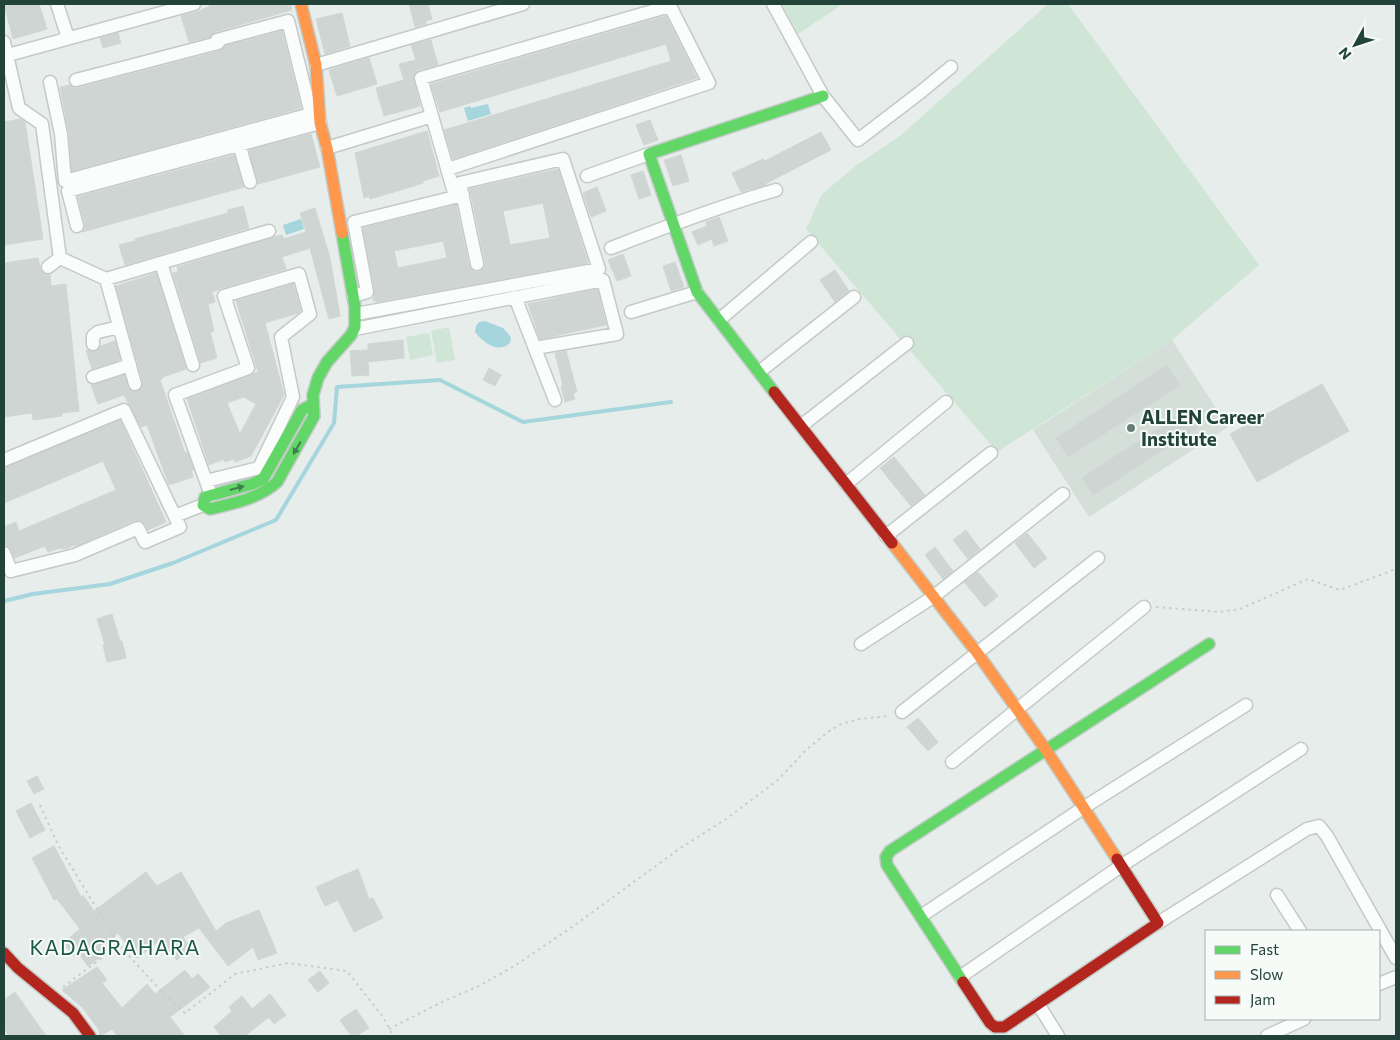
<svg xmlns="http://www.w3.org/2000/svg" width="1400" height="1040" font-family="Commissioner,sans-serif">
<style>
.built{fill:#d5dfda}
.green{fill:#cfe6d7}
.water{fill:#a5d5dd}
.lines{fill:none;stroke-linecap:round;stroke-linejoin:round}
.stream{stroke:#a5d5dd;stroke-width:4}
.building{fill:#cfd5d3;stroke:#cfd6d3;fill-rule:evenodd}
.street-casing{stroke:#c4cac7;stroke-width:15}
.fast-casing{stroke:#c2cbc7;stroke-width:14}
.slow-casing{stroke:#c2cbc7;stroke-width:14}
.jam-casing{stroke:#c2cbc7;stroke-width:14}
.path{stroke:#c6cecc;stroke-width:2;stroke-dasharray:2.5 4;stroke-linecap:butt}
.street{stroke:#fbfcfc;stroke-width:12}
.fast{stroke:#63d668;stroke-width:11}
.slow{stroke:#ff974d;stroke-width:11}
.jam{stroke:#b3261e;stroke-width:11}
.oneway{fill:#3c7e4c}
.poi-dot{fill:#677e78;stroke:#f6fbf8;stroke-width:2}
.labels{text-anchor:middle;stroke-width:4;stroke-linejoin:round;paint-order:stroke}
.poi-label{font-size:19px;font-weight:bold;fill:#22433a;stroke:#f6fbf8;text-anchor:start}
.quarter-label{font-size:21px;letter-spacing:1px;fill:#1c5749;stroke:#f6fbf8}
</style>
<rect width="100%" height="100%" fill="#e7edea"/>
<!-- built -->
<path class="built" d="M 1172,340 L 1228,427 L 1089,517 L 1033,430 Z"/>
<!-- green -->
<path class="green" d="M 782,4 L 843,4 L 798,34 Z
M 1048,4 L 1068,4 L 1259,265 L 1172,340 L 997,452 L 806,229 L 822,194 L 857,165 L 900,136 Z
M 449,327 L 455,360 L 437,363 L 431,331 Z
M 429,333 L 433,355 L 410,360 L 406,337 Z"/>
<!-- water -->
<path class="water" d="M 488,104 L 491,114 L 468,121 L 464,108 L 470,106 L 471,108 Z
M 301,219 L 304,229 L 286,235 L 283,225 Z
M 485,321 L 503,328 L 511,337 L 510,343 C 498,354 484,343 475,332 L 476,326 L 479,322 Z"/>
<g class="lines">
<!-- stream -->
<path class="stream" d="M 4,601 L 33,594 L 110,584 L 173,563 L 276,520 L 334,423 L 337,387 L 440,380 L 523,422 L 671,402"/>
</g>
<!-- building -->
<path class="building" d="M 4,4 L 39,4 L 47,29 L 13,39 Z
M 209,4 L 291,4 L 292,10 L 215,32 L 210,37 L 189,42 L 181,16 L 197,12 L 210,6 Z
M 409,4 L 428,4 L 432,19 L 426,21 L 426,24 L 415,27 Z
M 342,13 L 350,46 L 325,54 L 316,19 Z
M 666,16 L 697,78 L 453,159 L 444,130 L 671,61 L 666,44 L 440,112 L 431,84 Z
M 282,31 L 301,108 L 72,171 L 69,133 L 60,87 L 70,85 L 73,88 L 78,88 L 220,51 L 225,46 Z
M 118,33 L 121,43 L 103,48 L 100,38 Z
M 431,40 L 438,65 L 418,70 L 413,77 L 420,106 L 384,116 L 376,88 L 404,80 L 399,64 L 416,60 L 411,45 Z
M 369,58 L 377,84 L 337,96 L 329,70 Z
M 21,119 L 25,122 L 43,239 L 4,245 L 4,122 Z
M 650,120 L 658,140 L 644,145 L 636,125 Z
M 427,131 L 439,176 L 423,181 L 423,183 L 404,189 L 370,199 L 369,196 L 364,198 L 355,153 Z
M 821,132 L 831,150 L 765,184 L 765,185 L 741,192 L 732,173 L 763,159 L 765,161 Z
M 311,134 L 320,167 L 258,184 L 249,150 Z
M 234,155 L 244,187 L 82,232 L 85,229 L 85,224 L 78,197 Z
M 681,155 L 689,181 L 673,186 L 664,160 Z
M 558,169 L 588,263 L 376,302 L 376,300 L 373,301 L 375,291 L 363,228 L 456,205 L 469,266 L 474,272 L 479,272 L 485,267 L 485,262 L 470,189 ZM 543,203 L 550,238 L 510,245 L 503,211 ZM 443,241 L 447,258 L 398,268 L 394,251 Z
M 643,171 L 651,195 L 639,199 L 631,175 Z
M 597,187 L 606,211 L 591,217 L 583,193 Z
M 243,206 L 249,228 L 125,265 L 119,245 L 135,241 L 135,239 L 228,213 L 228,210 Z
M 315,208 L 330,258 L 340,316 L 329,319 L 310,248 L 282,257 L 286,269 L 222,288 L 212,292 L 215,302 L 208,304 L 214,331 L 210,332 L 217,358 L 201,363 L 173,273 L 178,272 L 177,267 L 274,237 L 282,235 L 284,239 L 306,232 L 300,213 Z
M 719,217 L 728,241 L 714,246 L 712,239 L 698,245 L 692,232 L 707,226 L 706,222 Z
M 623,254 L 631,276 L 617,281 L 608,260 Z
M 38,258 L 41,271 L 45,275 L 50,275 L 51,286 L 66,284 L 79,411 L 61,413 L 62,416 L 33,420 L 32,413 L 4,417 L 4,263 Z
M 675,262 L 684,287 L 671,291 L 663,266 Z
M 835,270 L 849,291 L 835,302 L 820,280 Z
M 156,273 L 186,369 L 163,377 L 163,378 L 160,380 L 185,453 L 187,452 L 194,470 L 191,471 L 193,477 L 169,485 L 147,425 L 141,427 L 124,395 L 98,404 L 91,385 L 124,375 L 130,390 L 137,392 L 141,389 L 143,382 L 116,286 Z
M 293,284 L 301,311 L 298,313 L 265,323 L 284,395 L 251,456 L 235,462 L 234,459 L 225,462 L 224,459 L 209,465 L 187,399 L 258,372 L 236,301 ZM 244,397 L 256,404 L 240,434 L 227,403 Z
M 597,289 L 606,325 L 540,339 L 528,304 Z
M 403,340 L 404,358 L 368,362 L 369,375 L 352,376 L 350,351 L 368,350 L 368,344 Z
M 115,341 L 120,360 L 92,369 L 86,350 L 97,351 L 101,346 Z
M 566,351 L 577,392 L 573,393 L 575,399 L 565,402 L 561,386 L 563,385 L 555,353 Z
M 1167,365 L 1180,385 L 1068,457 L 1056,438 Z
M 489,368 L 501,375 L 495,386 L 483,380 Z
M 1322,384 L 1349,431 L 1257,482 L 1230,434 Z
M 1192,407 L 1203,424 L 1093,495 L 1082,478 Z
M 120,420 L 166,522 L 148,530 L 143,522 L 135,520 L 76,546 L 75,545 L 65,549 L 64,548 L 61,549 L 60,548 L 48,552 L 45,546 L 15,558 L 11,550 L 6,545 L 4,539 L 4,527 L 16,522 L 19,531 L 116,490 L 103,461 L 4,503 L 4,468 Z
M 894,457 L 925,495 L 911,506 L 880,468 Z
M 966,530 L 980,549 L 968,559 L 953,540 Z
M 1027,533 L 1047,558 L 1034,568 L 1015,543 Z
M 935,547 L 953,571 L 943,579 L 925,555 Z
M 978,572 L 998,596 L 985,607 L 964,582 Z
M 112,614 L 120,641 L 122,641 L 126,658 L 107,662 L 103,645 L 105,645 L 97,619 Z
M 918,718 L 938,742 L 928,751 L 907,727 Z
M 37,776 L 44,789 L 34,794 L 27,781 Z
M 31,803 L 45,830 L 30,838 L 16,811 Z
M 54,846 L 81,897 L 83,895 L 94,911 L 146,872 L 157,886 L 181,872 L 216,931 L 226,923 L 259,910 L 277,953 L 258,960 L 253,947 L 228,966 L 199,928 L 183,937 L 191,948 L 177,960 L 160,940 L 137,958 L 118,933 L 100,947 L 105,954 L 88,966 L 78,953 L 74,956 L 63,943 L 80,929 L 57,899 L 54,900 L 32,858 Z
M 358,869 L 369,899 L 373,898 L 383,918 L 354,932 L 338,900 L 325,906 L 316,887 Z
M 97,967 L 107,980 L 102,983 L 122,1008 L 147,984 L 155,994 L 185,970 L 192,979 L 198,974 L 210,987 L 170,1017 L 185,1036 L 117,1036 L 112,1029 L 100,1036 L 99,1030 L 82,1007 L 62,990 Z
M 320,971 L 329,983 L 318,992 L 308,980 Z
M 15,992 L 46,1036 L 9,1036 L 4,1029 L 4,1000 Z
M 270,994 L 286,1015 L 274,1024 L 269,1017 L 245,1036 L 221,1036 L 214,1027 L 232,1011 L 229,1007 L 242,996 L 252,1009 Z
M 356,1009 L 369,1028 L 356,1036 L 351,1036 L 340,1020 Z"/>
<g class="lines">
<!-- street casing -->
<g class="street-casing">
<path id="street" d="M 57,4 L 68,38
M 773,4 L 823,96 L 858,140 L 922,91 L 951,67
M 4,42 L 19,108 L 42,124 L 60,258 L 48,267
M 8,55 L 194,4
M 316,65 L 523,4
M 50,82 L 61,134 L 65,181 L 311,114 L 288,21 L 217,40 L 218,43 L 76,80
M 239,144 L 250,182
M 327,148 L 432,116
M 448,169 L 709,83 L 670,6 L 421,78 L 455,196
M 587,176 L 649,154
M 77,226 L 68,191 L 320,123
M 611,248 C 665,227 720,206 776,190
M 60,258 L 106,279 L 269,231
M 161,263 L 193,365
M 106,279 L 135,384
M 353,296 L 367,292 L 354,222 L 463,195
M 515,297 L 555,400
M 631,312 L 697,292
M 356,314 L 599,269 L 563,159 L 460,183 L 477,264
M 719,320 L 811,242
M 355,329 L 603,280 L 617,334 L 535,348
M 93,344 L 93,336 L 98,332 L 119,327
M 759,372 L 854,297
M 93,377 L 130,365
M 801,426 L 907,343
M 4,460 L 124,410 L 180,527 L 145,542 L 138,528 L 75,555 L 11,571 L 4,553
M 206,481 L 259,468 L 293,397 L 281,337 L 310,314 L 299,274 L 224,296 L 248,368 L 175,395 L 211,495
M 846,484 L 946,402
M 175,516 L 203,505
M 886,536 L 991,453
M 861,644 L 933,597 L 1063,494
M 902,712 L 1098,558
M 952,762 L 1144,607
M 1277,895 L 1300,931
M 921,916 L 1083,808 L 1246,705
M 1158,923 L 1307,829 L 1319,826 L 1327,836 L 1396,958
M 960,977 L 1121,866 L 1301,749
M 1379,984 L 1396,977
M 1038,1004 L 1058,1036
M 1267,1036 L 1304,1019"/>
</g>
<!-- fast casing -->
<g class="fast-casing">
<path id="fast" d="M 774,392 L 697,292 L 649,154 L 823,96
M 313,404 L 302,410 L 263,479 L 252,484 L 205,497 L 203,505 L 210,509 C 234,503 258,499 277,482 L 314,416 L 313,395 L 318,378 L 327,362 L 351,335 L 355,327 L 355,307 L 342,233
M 963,982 L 887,865 L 886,857 L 890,851 L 1209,644"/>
</g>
<!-- slow casing -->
<g class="slow-casing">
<path id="slow" d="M 301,4 L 316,65 L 320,123 L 327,148 L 342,233
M 892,543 L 978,654 L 1046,750 L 1117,859"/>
</g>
<!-- jam casing -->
<g class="jam-casing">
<path id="jam" d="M 774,392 L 892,543
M 4,953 L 18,968 L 73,1013 L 90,1036
M 963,982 L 990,1023 L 995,1027 L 1004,1027 L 1158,923 L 1117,859"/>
</g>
<!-- path -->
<path class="path" d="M 1156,607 L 1219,612 L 1240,609 L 1308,579 L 1340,590 L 1396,569
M 40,805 L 58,845 L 119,945
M 63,987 L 119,945 L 163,993 L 185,1013 L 235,974 L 288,963 L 347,971 L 383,1017 L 393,1036
M 389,1029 L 440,1003 L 479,986 L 516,965 L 575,925 L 679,849 L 726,819 L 778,780 L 806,750 L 828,732 L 839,725 L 859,719 L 890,716"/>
<!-- street -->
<use href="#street" class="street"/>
<!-- fast -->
<use href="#fast" class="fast"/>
<!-- slow -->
<use href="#slow" class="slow"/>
<!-- jam -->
<use href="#jam" class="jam"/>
</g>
<!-- one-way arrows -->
<defs><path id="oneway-solid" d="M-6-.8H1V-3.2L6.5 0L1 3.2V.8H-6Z" transform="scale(1.25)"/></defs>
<g class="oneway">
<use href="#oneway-solid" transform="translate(297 448) rotate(120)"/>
<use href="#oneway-solid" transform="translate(237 488) rotate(-15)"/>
</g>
<!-- markers -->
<circle class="poi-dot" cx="1131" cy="428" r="5"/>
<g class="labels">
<!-- poi labels -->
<g class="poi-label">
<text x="1141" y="424">ALLEN Career<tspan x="1141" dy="22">Institute</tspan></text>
</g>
<!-- quarter labels -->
<g class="quarter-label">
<text x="115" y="955">KADAGRAHARA</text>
</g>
</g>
<!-- border -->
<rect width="1400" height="1040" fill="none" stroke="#22433a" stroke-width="10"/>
<!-- legend -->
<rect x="1205" y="930" width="175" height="90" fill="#f6fbf8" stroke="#a1b1ac"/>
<rect x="1215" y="946" width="25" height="8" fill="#63d668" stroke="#a1b1ac"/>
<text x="1250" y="955" font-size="15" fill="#22433a">Fast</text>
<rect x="1215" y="971" width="25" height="8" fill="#ff974d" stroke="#a1b1ac"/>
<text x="1250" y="980" font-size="15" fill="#22433a">Slow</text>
<rect x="1215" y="996" width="25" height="8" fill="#b3261e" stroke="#a1b1ac"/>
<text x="1250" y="1005" font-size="15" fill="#22433a">Jam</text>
<!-- north arrow -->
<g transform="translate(1355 45) rotate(230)" stroke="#f6fbf8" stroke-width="4" paint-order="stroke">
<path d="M0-4L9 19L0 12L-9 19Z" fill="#22433a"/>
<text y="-8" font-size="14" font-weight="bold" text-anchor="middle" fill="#22433a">N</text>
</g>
</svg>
